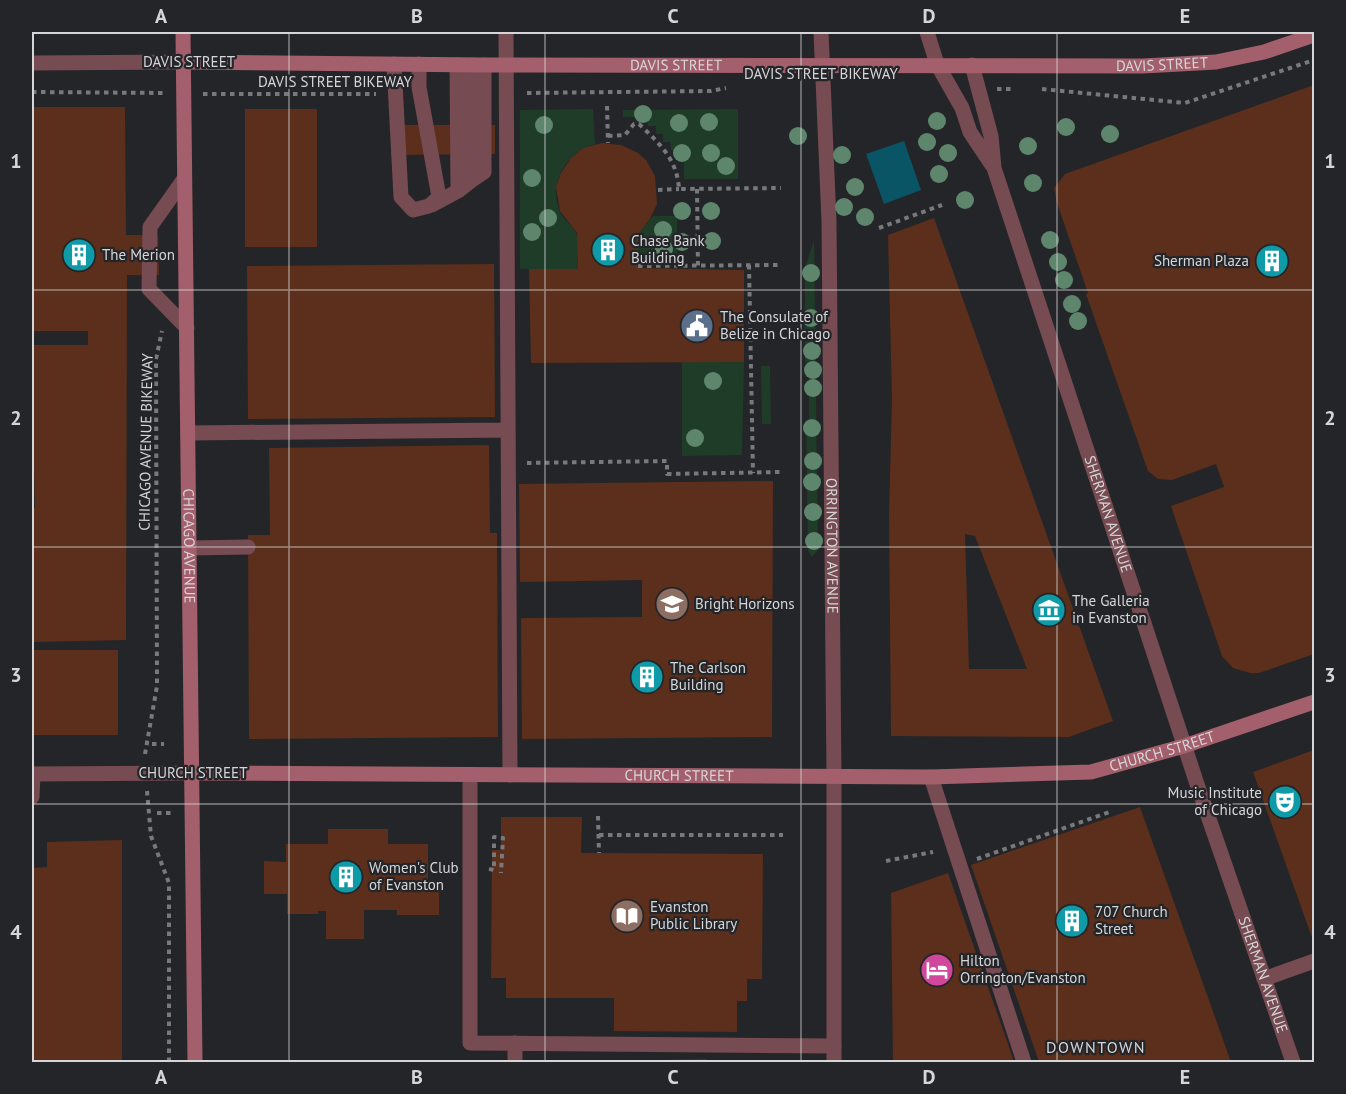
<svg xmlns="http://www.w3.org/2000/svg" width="1346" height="1094" font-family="'PT Sans',sans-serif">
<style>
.green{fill:#1f3c29}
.water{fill:#095465}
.building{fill:#5b2f1b;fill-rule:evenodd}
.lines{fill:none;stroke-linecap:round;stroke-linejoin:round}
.path{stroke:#78797c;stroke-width:4;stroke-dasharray:4.5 4.5;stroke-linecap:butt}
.service{stroke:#764b52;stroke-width:15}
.tertiary{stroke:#764b52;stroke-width:15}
.secondary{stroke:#a35f6b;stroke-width:15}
.tree{fill:#5e866d}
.grid{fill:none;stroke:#d6d6d9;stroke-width:1.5;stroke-opacity:0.55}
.labels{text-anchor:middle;stroke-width:4.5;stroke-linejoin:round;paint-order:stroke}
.street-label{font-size:15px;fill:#d6d6d9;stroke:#242528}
.poi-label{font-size:15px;fill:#d6d6d9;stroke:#242528;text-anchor:start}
.neighbourhood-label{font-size:16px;letter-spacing:1.5px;fill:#d6d6d9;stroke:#242528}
.neatline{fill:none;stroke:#d6d6d9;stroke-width:2}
.grid-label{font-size:20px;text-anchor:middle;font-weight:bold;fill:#d6d6d9}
</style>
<rect width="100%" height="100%" fill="#242528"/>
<!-- green -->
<path class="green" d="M 593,109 L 595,144 C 565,152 547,186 561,214 C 565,221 576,229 577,236 C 579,246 577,258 578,269 L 520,269 L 520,110 Z
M 738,109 L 738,179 L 684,179 L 684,157 L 677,157 L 677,150 L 671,150 L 670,142 L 663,142 L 663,134 L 656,134 L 656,126 L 648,126 L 647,117 L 623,117 L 623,110 Z
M 678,207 L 686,207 L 686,217 L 677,217 L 677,237 L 686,237 L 686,247 L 677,247 L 677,265 L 638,266 L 638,234 L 653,216 L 677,216 Z
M 814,240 L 818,550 L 812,557 L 808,551 L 806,420 L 809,419 L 809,363 L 805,363 L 805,268 Z
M 682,362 L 744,362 L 742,455 L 682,456 Z
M 761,366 L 770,366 L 771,424 L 762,424 Z"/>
<!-- water -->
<path class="water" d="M 904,141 L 921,190 L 884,204 L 866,154 Z"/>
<!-- building -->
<path class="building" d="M 1314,85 L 1314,654 L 1259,673 L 1250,673 L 1233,668 L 1222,656 L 1171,506 L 1224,487 L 1216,464 L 1172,480 L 1158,479 L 1148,471 L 1086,294 L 1088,293 L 1057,203 L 1054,188 L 1065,174 Z
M 32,107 L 125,107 L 126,235 L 158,235 L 159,275 L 127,275 L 126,640 L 32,642 L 32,508 L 35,508 L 34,467 L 32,467 L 32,345 L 88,345 L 88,331 L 32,331 Z
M 245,109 L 317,109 L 317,247 L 245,247 Z
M 391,125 L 495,125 L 495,154 L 391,155 Z
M 602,143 L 621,145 L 638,153 L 646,160 L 655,176 L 657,204 L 650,219 L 638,234 L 638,268 L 744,270 L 744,362 L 531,363 L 529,269 L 578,269 L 577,233 L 560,211 L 556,187 L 561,173 L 571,158 L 583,148 Z
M 934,218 L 1113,721 L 1069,737 L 891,736 L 889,513 L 892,399 L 888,235 ZM 965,534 L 975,536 L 1027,669 L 969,669 Z
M 494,264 L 495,417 L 248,419 L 247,266 Z
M 489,445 L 490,533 L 497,533 L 498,737 L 249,739 L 248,535 L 270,535 L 269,448 Z
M 773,481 L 772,737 L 522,739 L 521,618 L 642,617 L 642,580 L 520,582 L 519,484 Z
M 32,650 L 118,650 L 118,735 L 32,735 Z
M 1314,750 L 1314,943 L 1253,772 Z
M 1140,807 L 1231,1062 L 1039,1062 L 971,865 Z
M 501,817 L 582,817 L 581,853 L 763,854 L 762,979 L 747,979 L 747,1001 L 737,1001 L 737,1032 L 614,1031 L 614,998 L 506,998 L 506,978 L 491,978 L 492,850 L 501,850 Z
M 328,829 L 388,829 L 388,844 L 428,844 L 428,892 L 439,892 L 439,915 L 397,915 L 397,910 L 364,910 L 364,939 L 326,939 L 326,911 L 318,911 L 318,914 L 287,914 L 287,894 L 264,894 L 264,861 L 286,862 L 286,844 L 328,844 Z
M 122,840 L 122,1062 L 32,1062 L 32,868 L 47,867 L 47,842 Z
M 948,873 L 1009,1047 L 1014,1062 L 893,1062 L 891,893 Z
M 706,1059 L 706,1062 L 664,1062 L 664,1060 Z"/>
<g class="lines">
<!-- path -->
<path class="path" d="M 997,89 L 1014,89
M 1042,89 L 1185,103 L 1314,60
M 32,92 L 166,93
M 527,93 L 711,91 L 726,88
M 203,94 L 376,94
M 607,106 L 608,143
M 608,136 L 625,135 L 634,124 L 639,124 C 660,144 677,159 679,189 L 781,188
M 697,189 L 698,269
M 658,190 L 679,189
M 879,228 L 942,205
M 749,265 L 753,473
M 638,266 L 781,265
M 527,463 L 667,461 L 667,474 L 782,472
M 152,744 L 164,744
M 145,754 L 157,686 L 156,359 L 162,331
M 147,791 L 151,836 L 169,883 L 169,1062
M 157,813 L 172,813
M 598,816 L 599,853
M 599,835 L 783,835
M 977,859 L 1112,811
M 886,861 L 933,852
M 489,869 L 494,870 L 494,837 L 503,838 L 501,873"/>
<!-- service -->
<path class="service" d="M 506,32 L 510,775
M 394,64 L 401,197 L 413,210 L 429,206 L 439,197 L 419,87 L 419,64
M 184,179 L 150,227 L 149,289 L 187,328
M 472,180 L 484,172 L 484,65
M 458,191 L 472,180 L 472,65
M 432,205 L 458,191 L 457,65
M 188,433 L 508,430
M 190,548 L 248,547
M 470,775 L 470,1043 L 834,1046
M 931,777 L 1024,1062
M 32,797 L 33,774
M 1264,979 L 1314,961
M 515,1043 L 515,1062"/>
<!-- tertiary -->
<g class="tertiary">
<path id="s1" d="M 821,32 L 829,222 L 834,777 L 834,1062"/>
<path d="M 927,32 L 937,64 L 962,108 L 970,132 L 992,165"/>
<path d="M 32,63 L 182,62"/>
<path id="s2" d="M 972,65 L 991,136 L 994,168 L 1197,784 L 1293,1062"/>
<path d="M 32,774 L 193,773"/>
</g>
<!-- secondary -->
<g class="secondary">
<path id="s3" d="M 183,32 L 195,1062"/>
<path id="s4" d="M 182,62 L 484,65 L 1143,66 L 1216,62 L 1264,52 L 1314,35"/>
<path id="s5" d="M 193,773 L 931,777 L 1091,772 L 1184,746 L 1314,702"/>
</g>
</g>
<!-- trees -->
<g class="tree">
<circle cx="643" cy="114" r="9"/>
<circle cx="937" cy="121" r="9"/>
<circle cx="709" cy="122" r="9"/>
<circle cx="679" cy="123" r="9"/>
<circle cx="544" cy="125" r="9"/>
<circle cx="1066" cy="127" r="9"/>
<circle cx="1110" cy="134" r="9"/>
<circle cx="798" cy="136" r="9"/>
<circle cx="927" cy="142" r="9"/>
<circle cx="1028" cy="146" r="9"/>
<circle cx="682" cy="153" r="9"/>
<circle cx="711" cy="153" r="9"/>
<circle cx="948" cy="153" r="9"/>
<circle cx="842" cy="155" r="9"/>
<circle cx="726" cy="166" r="9"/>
<circle cx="939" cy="174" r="9"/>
<circle cx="532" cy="178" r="9"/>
<circle cx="1033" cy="183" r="9"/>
<circle cx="855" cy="187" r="9"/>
<circle cx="965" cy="200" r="9"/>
<circle cx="844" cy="207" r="9"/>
<circle cx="682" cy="211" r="9"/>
<circle cx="711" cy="211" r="9"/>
<circle cx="865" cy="217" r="9"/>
<circle cx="548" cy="218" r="9"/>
<circle cx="663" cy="230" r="9"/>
<circle cx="532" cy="232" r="9"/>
<circle cx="1050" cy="240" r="9"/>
<circle cx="712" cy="241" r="9"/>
<circle cx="682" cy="242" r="9"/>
<circle cx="664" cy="249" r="9"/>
<circle cx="1058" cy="262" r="9"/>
<circle cx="811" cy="273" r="9"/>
<circle cx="1064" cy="280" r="9"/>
<circle cx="1072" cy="304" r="9"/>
<circle cx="811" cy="318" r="9"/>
<circle cx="1078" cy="321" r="9"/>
<circle cx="812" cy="351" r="9"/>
<circle cx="813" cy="370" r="9"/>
<circle cx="713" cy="381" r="9"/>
<circle cx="813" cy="388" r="9"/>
<circle cx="812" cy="428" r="9"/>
<circle cx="695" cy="438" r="9"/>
<circle cx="813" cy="461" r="9"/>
<circle cx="812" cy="482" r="9"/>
<circle cx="813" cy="512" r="9"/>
<circle cx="814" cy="541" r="9"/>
</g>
<!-- grid -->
<path class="grid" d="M 289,32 L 289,1062M 545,32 L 545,1062M 801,32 L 801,1062M 1057,32 L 1057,1062M 32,290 L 1314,290M 32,547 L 1314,547M 32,804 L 1314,804"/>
<!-- icons -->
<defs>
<g id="building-disc" transform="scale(1.725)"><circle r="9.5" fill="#0f9aa8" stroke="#242528"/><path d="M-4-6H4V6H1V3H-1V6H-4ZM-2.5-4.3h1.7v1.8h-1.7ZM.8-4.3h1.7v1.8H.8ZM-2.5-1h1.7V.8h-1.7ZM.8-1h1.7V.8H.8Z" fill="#fff"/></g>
<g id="civic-disc" transform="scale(1.725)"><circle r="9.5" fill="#5c6f8a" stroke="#242528"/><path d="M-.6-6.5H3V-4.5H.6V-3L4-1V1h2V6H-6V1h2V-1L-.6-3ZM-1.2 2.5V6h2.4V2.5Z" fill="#fff"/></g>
<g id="school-disc" transform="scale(1.725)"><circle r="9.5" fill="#8d6e63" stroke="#242528"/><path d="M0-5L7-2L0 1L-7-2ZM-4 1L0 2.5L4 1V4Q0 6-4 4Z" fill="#fff"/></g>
<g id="museum-disc" transform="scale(1.725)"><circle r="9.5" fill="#0f9aa8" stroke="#242528"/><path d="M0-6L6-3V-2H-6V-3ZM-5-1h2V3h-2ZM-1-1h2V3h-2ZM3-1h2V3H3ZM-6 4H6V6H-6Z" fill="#fff"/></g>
<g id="theatre-disc" transform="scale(1.725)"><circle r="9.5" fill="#0f9aa8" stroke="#242528"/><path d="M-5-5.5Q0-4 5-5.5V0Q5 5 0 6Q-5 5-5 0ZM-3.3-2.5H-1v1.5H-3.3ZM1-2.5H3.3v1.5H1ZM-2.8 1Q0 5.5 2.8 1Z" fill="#fff"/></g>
<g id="library-disc" transform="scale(1.725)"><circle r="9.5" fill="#8d6e63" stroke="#242528"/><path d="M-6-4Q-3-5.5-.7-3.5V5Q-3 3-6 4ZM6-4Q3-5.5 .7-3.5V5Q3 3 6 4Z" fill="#fff"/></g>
<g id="hotel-disc" transform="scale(1.725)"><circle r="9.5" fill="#d1479c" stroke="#242528"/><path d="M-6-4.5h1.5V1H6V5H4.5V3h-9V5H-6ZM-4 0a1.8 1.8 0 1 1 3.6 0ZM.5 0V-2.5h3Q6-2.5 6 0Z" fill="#fff"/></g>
</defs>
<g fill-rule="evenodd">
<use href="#building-disc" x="608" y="250"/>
<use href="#building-disc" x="79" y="255"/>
<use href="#building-disc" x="1272" y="261"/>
<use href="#civic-disc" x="697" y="326"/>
<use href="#school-disc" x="672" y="604"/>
<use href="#museum-disc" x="1049" y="610"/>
<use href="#building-disc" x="647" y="677"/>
<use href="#theatre-disc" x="1285" y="802"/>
<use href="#building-disc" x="346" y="877"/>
<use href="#library-disc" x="627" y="916"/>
<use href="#building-disc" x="1072" y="921"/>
<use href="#hotel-disc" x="937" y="970"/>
</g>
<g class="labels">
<!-- street labels -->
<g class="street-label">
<text x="189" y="67">DAVIS STREET</text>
<text dy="5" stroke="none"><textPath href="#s4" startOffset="980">DAVIS STREET</textPath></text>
<text dy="5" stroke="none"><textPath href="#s4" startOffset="494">DAVIS STREET</textPath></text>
<text x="821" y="79">DAVIS STREET BIKEWAY</text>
<text x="335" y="87">DAVIS STREET BIKEWAY</text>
<text transform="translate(146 442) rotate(-89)" y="5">CHICAGO AVENUE BIKEWAY</text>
<text dy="5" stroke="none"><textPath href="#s2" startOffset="470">SHERMAN AVENUE</textPath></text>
<text dy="5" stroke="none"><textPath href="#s3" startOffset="514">CHICAGO AVENUE</textPath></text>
<text dy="5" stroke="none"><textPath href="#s1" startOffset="514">ORRINGTON AVENUE</textPath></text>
<text dy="5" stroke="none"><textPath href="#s5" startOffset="972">CHURCH STREET</textPath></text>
<text x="193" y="778">CHURCH STREET</text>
<text dy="5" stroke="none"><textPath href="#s5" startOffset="486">CHURCH STREET</textPath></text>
<text dy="5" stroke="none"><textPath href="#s2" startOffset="956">SHERMAN AVENUE</textPath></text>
</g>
<!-- poi labels -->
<g class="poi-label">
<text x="631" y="246">Chase Bank<tspan x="631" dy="17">Building</tspan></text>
<text x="102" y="260">The Merion</text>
<text x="1249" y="266" text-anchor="end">Sherman Plaza</text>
<text x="720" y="322">The Consulate of<tspan x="720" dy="17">Belize in Chicago</tspan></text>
<text x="1072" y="606">The Galleria<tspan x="1072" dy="17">in Evanston</tspan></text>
<text x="695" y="609">Bright Horizons</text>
<text x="670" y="673">The Carlson<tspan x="670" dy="17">Building</tspan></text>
<text x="1262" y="798" text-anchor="end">Music Institute<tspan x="1262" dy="17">of Chicago</tspan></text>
<text x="369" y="873">Women's Club<tspan x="369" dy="17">of Evanston</tspan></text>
<text x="650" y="912">Evanston<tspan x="650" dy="17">Public Library</tspan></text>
<text x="1095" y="917">707 Church<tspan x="1095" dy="17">Street</tspan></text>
<text x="960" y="966">Hilton<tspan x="960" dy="17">Orrington/Evanston</tspan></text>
</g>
<!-- neighbourhood labels -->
<g class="neighbourhood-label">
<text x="1096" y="1053">DOWNTOWN</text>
</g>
</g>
<!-- border -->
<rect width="1346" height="1094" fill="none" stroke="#242528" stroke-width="66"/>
<rect x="33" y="33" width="1280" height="1028" class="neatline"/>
<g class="grid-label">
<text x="161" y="23">A</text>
<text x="417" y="23">B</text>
<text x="673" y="23">C</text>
<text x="929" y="23">D</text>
<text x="1185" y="23">E</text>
<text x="16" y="168">1</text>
<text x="1330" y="168">1</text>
<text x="16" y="425">2</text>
<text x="1330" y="425">2</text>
<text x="16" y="682">3</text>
<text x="1330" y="682">3</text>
<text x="16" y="939">4</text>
<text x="1330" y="939">4</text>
<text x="161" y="1084">A</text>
<text x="417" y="1084">B</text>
<text x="673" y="1084">C</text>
<text x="929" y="1084">D</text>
<text x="1185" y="1084">E</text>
</g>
</svg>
